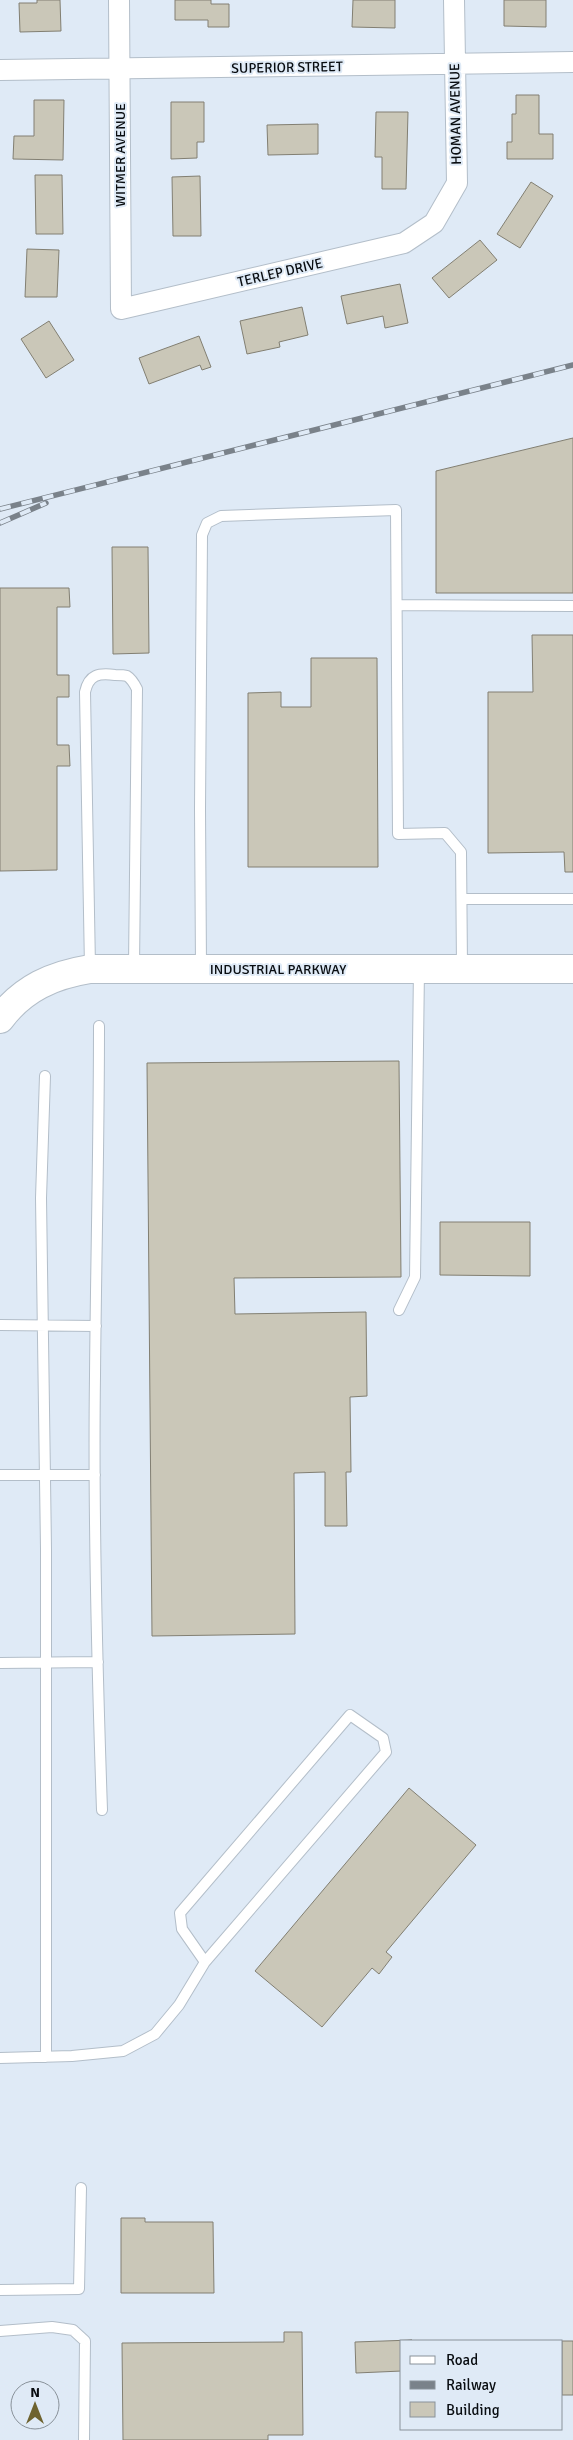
<svg xmlns="http://www.w3.org/2000/svg" width="573" height="2440" font-family="Signika,sans-serif">
<style>
.building{fill:#cac7b8;stroke:#827f72}
.lines{fill:none;stroke-linecap:round;stroke-linejoin:round}
.lane-casing{stroke:#b3bec9;stroke-width:12}
.street-casing{stroke:#b3bec9;stroke-width:22}
.secondary-casing{stroke:#b3bec9;stroke-width:30}
.lane{stroke:#fff;stroke-width:10}
.street{stroke:#fff;stroke-width:20}
.secondary{stroke:#fff;stroke-width:28}
.rail-casing{stroke:#7a828a;stroke-width:5.5}
.rail{stroke:#dfeaf6;stroke-width:4;stroke-dasharray:11;stroke-linecap:butt}
.labels{text-anchor:middle;stroke-width:4;stroke-linejoin:round;paint-order:stroke}
.street-label{font-size:14px;fill:#090d11;stroke:#dfeaf6}
</style>
<rect width="100%" height="100%" fill="#dfeaf6"/>
<!-- building -->
<path class="building" d="M 37,0 L 60,0 L 61,31 L 20,32 L 19,3 L 37,3 Z
M 175,0 L 211,0 L 211,4 L 229,4 L 229,27 L 208,27 L 208,20 L 175,20 Z
M 353,0 L 395,0 L 395,28 L 352,27 Z
M 504,0 L 546,0 L 546,27 L 504,26 Z
M 516,95 L 539,95 L 539,134 L 553,134 L 553,159 L 507,159 L 507,142 L 512,142 L 512,114 L 516,114 Z
M 34,100 L 64,100 L 63,160 L 13,159 L 14,136 L 34,136 Z
M 171,102 L 204,102 L 204,142 L 197,142 L 197,158 L 171,159 Z
M 376,112 L 408,112 L 406,189 L 382,189 L 382,157 L 375,157 Z
M 318,124 L 318,154 L 268,155 L 267,125 Z
M 35,175 L 62,175 L 63,234 L 36,234 Z
M 200,176 L 201,236 L 173,236 L 172,177 Z
M 531,182 L 553,196 L 520,248 L 497,234 Z
M 480,240 L 497,260 L 449,298 L 432,278 Z
M 27,249 L 59,250 L 57,297 L 25,297 Z
M 400,284 L 408,323 L 385,328 L 383,316 L 347,324 L 341,296 Z
M 302,307 L 308,335 L 279,342 L 280,347 L 247,354 L 240,321 Z
M 49,321 L 74,360 L 46,378 L 21,339 Z
M 199,336 L 211,367 L 202,370 L 200,365 L 149,384 L 139,358 Z
M 573,438 L 573,593 L 436,593 L 436,471 Z
M 112,547 L 148,547 L 149,653 L 113,654 Z
M 0,588 L 69,588 L 70,607 L 57,607 L 57,675 L 69,675 L 69,697 L 57,697 L 57,745 L 69,745 L 70,766 L 57,766 L 57,870 L 0,871 Z
M 532,635 L 573,635 L 573,872 L 565,872 L 564,852 L 488,853 L 488,692 L 533,692 Z
M 311,658 L 377,658 L 378,867 L 248,867 L 248,693 L 281,692 L 281,707 L 311,707 Z
M 399,1061 L 401,1277 L 234,1278 L 235,1314 L 366,1312 L 367,1396 L 350,1397 L 351,1472 L 346,1472 L 347,1526 L 325,1526 L 325,1472 L 294,1473 L 295,1634 L 152,1636 L 147,1063 Z
M 440,1222 L 530,1222 L 530,1276 L 440,1275 Z
M 409,1788 L 476,1845 L 386,1952 L 392,1957 L 379,1974 L 372,1968 L 322,2027 L 255,1971 Z
M 121,2218 L 145,2218 L 145,2222 L 213,2222 L 214,2293 L 121,2293 Z
M 284,2332 L 302,2332 L 303,2435 L 268,2435 L 268,2440 L 123,2440 L 122,2343 L 284,2342 Z
M 412,2340 L 402,2341 L 402,2371 L 356,2373 L 355,2342 Z
M 562,2341 L 573,2341 L 573,2395 L 562,2395 Z"/>
<g class="lines">
<!-- lane casing -->
<g class="lane-casing">
<path id="lane" d="M 397,605 L 573,606
M 462,899 L 573,899
M 90,967 L 85,692 C 89,674 99,673 115,675 C 119,675 124,675 127,676 C 132,679 135,685 137,689 L 134,967
M 201,968 L 200,809 L 202,535 L 207,523 L 221,516 L 396,510 L 398,834 L 445,833 L 461,852 L 462,967
M 99,1026 C 99,1143 96,1259 95,1376 C 93,1521 97,1665 102,1810
M 45,1076 L 41,1198 L 46,1549 L 46,2057
M 399,1310 L 415,1277 L 419,969
M 0,1325 L 96,1326
M 0,1475 L 95,1475
M 0,1663 L 98,1662
M 0,2058 L 72,2056 L 123,2051 L 155,2034 L 179,2005 L 205,1962 L 386,1752 L 383,1738 L 350,1715 L 180,1913 L 182,1929 L 205,1962
M 0,2290 L 79,2289 L 81,2188
M 0,2331 L 52,2327 L 73,2330 L 85,2341 L 84,2440"/>
</g>
<!-- street casing -->
<g class="street-casing">
<path id="street" d="M 119,0 L 121,309 L 404,243 L 434,223 L 457,183 L 454,0
M 0,70 L 573,62"/>
</g>
<!-- secondary casing -->
<g class="secondary-casing">
<path id="secondary" d="M 0,1019 C 23,988 53,975 90,969 L 573,969"/>
</g>
<!-- lane -->
<use href="#lane" class="lane"/>
<!-- street -->
<use href="#street" class="street"/>
<!-- secondary -->
<use href="#secondary" class="secondary"/>
<!-- rail casing -->
<g class="rail-casing">
<path id="rail" d="M 0,509 L 573,365
M 0,523 L 46,503"/>
</g>
<!-- rail -->
<use href="#rail" class="rail"/>
</g>
<g class="labels">
<!-- street labels -->
<g class="street-label">
<text transform="translate(287 67) rotate(-1)" y="5">SUPERIOR STREET</text>
<text transform="translate(455 114) rotate(-91)" y="5">HOMAN AVENUE</text>
<text transform="translate(120 155) rotate(-90)" y="5">WITMER AVENUE</text>
<text transform="translate(280 272) rotate(-13)" y="5">TERLEP DRIVE</text>
<text x="278" y="974">INDUSTRIAL PARKWAY</text>
</g>
</g>
<!-- legend -->
<rect x="400" y="2340" width="162" height="90" fill="#dfeaf6" stroke="#89929a"/>
<rect x="410" y="2356" width="25" height="8" fill="#ffffff" stroke="#89929a"/>
<text x="446" y="2365" font-size="15" fill="#090d11">Road</text>
<rect x="410" y="2381" width="25" height="8" fill="#7a828a" stroke="#89929a"/>
<text x="446" y="2390" font-size="15" fill="#090d11">Railway</text>
<rect x="410" y="2402" width="25" height="15" fill="#cac7b8" stroke="#89929a"/>
<text x="446" y="2415" font-size="15" fill="#090d11">Building</text>
<!-- north arrow -->
<g transform="translate(35 2405)"><circle r="24" fill="#dfeaf6" stroke="#89929a"/>
<path d="M0-4L9 19L0 12L-9 19Z" fill="#6e632f"/>
<text y="-8" font-size="14" font-weight="bold" text-anchor="middle" fill="#090d11">N</text>
</g>
</svg>
